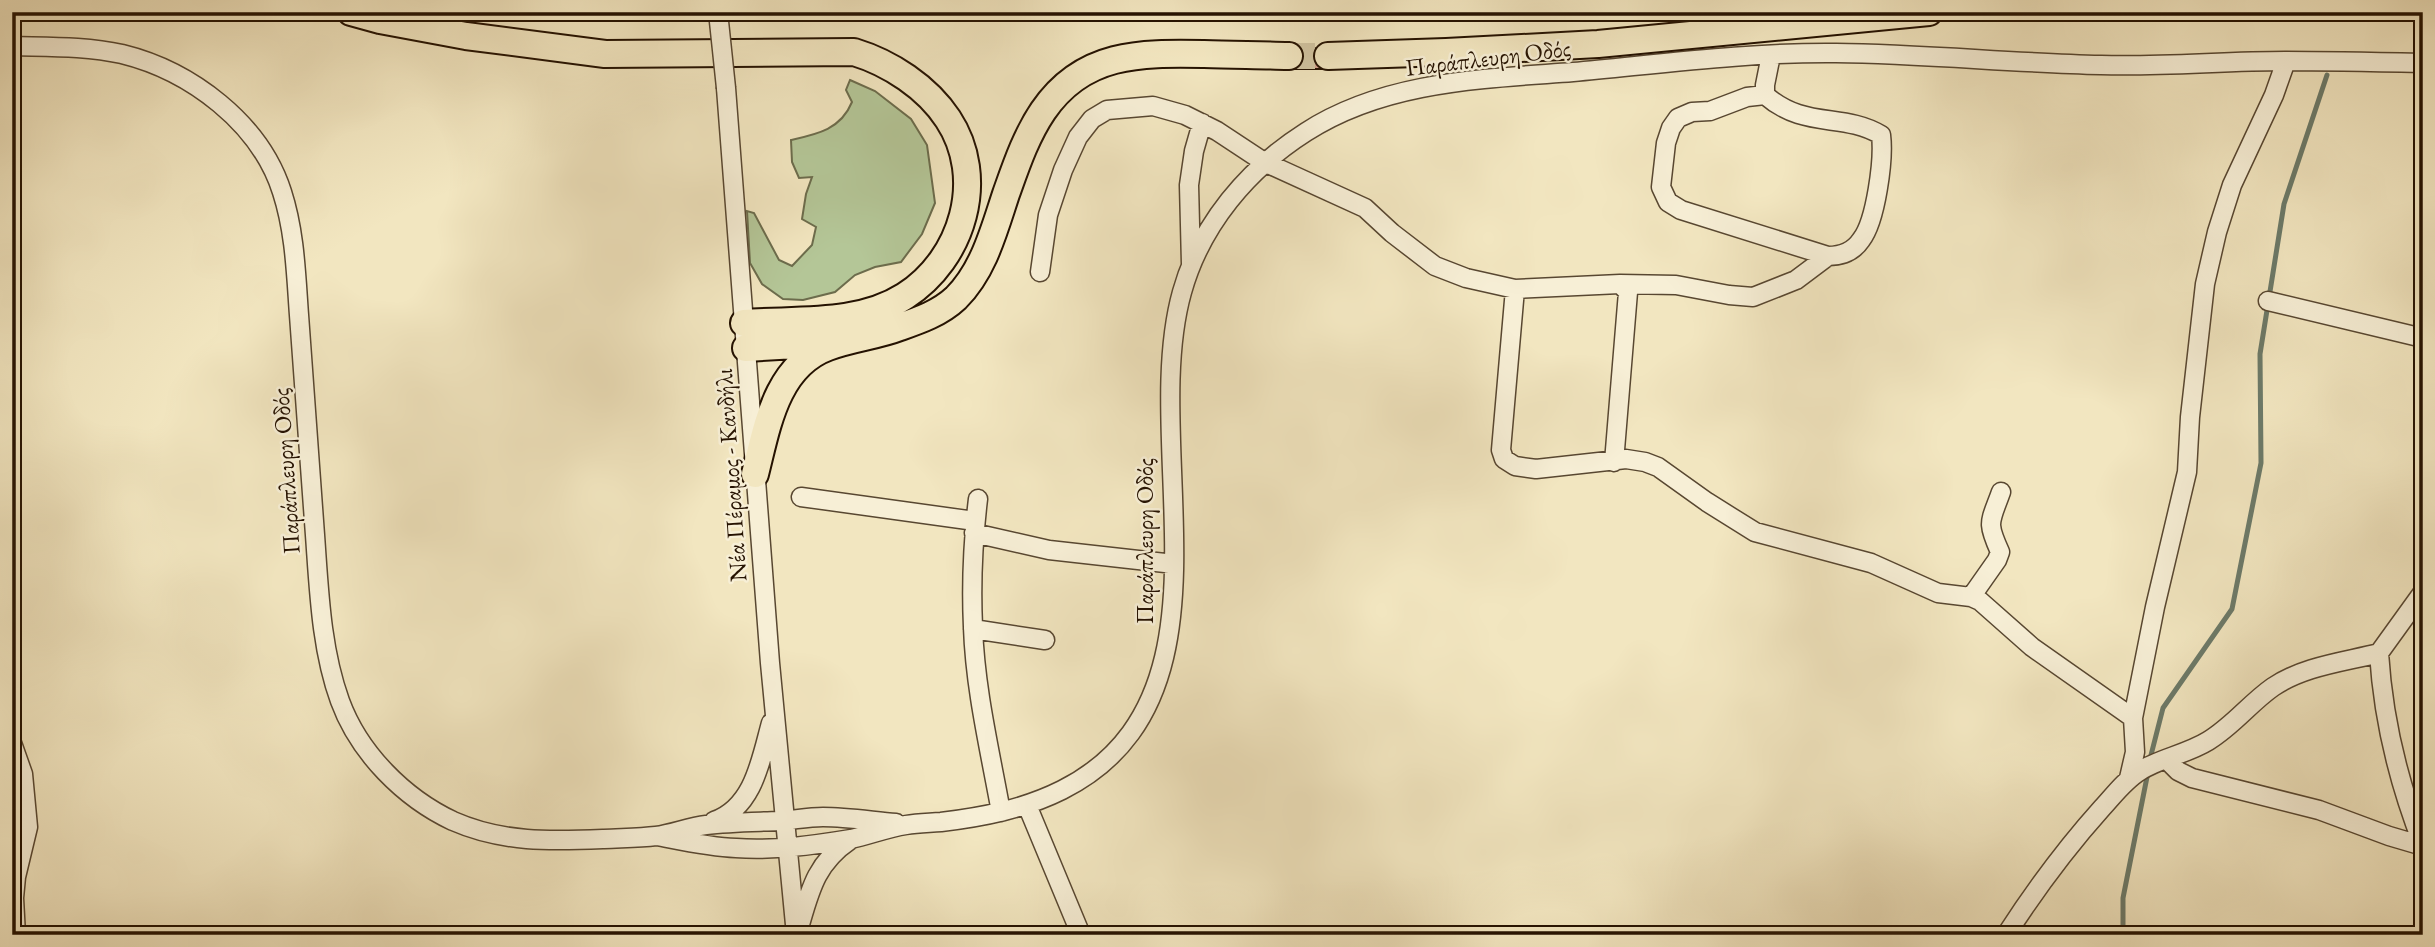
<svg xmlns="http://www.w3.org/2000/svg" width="2435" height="947" font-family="'EB Garamond',serif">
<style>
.green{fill:#b4c697;stroke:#6c6c4c;stroke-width:2}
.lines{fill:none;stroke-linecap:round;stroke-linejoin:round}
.stream{stroke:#6c7a69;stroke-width:5}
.building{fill:#d7a28f;stroke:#251201;stroke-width:2}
.highway-tunnel{stroke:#d3c6a3;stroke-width:26;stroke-dasharray:26 13;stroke-linecap:butt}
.minor-casing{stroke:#584731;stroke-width:21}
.highway-casing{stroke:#251201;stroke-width:30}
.minor{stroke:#f7efd6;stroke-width:18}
.highway{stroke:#f2e6c0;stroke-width:26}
.minor-bridge-casing{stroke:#584731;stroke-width:21;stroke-linecap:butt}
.minor-bridge{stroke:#f7efd6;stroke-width:18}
.labels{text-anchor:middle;stroke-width:5;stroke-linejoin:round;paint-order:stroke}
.street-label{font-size:24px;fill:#251201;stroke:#f7efd6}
</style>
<rect width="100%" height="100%" fill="#f2e6c0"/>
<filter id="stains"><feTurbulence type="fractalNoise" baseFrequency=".00286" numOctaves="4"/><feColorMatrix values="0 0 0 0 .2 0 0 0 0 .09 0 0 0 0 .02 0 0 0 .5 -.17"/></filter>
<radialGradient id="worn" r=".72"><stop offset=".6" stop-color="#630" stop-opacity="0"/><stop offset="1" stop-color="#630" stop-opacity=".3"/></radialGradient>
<!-- green -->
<path class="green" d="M 850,80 L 875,91 L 911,119 L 927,145 L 935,203 L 922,234 L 901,262 L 875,267 L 855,275 L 835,292 L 803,300 L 783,299 L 762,284 L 750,263 L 747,211 L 754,213 L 779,260 L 792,266 L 812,245 L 816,227 L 802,219 L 806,194 L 812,177 L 799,178 L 792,162 L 791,140 C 818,134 841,129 852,102 L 846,90 Z"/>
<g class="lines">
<!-- stream -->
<path class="stream" d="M 2150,759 L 2163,708 L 2232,609 L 2261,463 L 2260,354 L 2284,204 L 2327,75
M 2123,935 L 2123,898 L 2148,772"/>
</g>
<!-- building -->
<path class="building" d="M 1329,48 L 1329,69 L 1287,69 L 1286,49 Z"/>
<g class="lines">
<!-- highway-tunnel -->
<path class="highway-tunnel" d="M 1289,56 L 1328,56"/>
<!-- minor casing -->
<g class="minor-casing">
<path id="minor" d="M 12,46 C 49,47 86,46 122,54 C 191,71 260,123 282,192 C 295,232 296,274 299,315 C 305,389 310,462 315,535 C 319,590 321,649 340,701 C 359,753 404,798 453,821 C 503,843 551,841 604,839 C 621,838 639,838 656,836 C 672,834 689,827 706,825 C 730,822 755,822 779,821 C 794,820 808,817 823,817 C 847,817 872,821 896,823
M 726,88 L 770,663 L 796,935
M 1765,95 L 1747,97 L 1710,111 L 1692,112 L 1678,118 L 1671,128 L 1666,143 L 1661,187 L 1668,202 L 1681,210 L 1828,256 C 1842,256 1853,252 1861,240 C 1876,221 1884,159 1881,135 C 1842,112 1805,130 1765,95 L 1765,85 L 1771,55
M 1191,264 L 1189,185 L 1194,151 L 1202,123
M 1040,272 L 1048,215 L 1063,170 L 1078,137 L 1092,119 L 1107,110 L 1153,106 L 1185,115 L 1217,131 L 1264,162 L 1365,208 L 1392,233 L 1435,266 L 1466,278 L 1515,289 L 1620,284 L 1628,292 L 1614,462
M 1620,284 L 1676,285 L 1729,295 L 1753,297 L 1796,280 L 1828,256
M 1515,289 L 1501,450 L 1504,459 L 1515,466 L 1536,469 L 1626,459 L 1645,462 L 1658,467 L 1707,502 L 1755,532 L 1871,563 L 1938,593 L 1971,597 L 1980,601 L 2032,647 L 2133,718
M 2268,301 L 2423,338
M 801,497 L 975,521
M 978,499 C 973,541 971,584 973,627 C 975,689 990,751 1001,812
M 974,533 L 1049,550 L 1174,564
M 2423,592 L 2379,653 C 2383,718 2399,784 2423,845
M 1971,597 L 1997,560 L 2000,552 C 1986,521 1990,523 2001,492
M 973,629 L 1045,640
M 12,743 L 23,774 L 28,827 L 16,877 L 14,898 L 16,935
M 2167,760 L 2178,771 L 2192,778 L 2319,810 L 2389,836 L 2423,846
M 2129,778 L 2135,752 L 2133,718 L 2155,607 L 2187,472 L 2190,417 L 2205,284 L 2217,232 L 2232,185 L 2274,95 L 2286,61
M 1027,805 L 1081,935
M 714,821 C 754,807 761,759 771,723
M 657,836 C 683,841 709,847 736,848 C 773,851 814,845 851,839 C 869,835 887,828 906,825 C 918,823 929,823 941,822 C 983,817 1024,809 1062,790 C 1245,698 1138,449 1182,292 C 1201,224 1248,169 1306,132 C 1385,81 1482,79 1573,72 C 1660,64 1749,52 1836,53 C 1925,54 2013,63 2101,65 C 2162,67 2223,61 2285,61 C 2331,61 2377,62 2423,63
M 799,928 C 810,890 816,863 850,840
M 2006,935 C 2035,890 2067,847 2102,808 C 2114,795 2125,780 2140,771 C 2158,759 2187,754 2208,741 C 2233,726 2250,703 2273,687 C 2304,666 2344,662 2379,653"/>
</g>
<!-- highway casing -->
<g class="highway-casing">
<path id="highway" d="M 351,12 L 380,20 L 466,36 L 605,54 L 854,52 C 890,63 927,87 948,119 C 987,178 963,259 905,296 C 858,326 797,319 744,323
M 1328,56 L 1446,52 L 1598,44 L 1929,12
M 746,348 L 831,343
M 755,474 C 767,427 776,366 828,347 C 852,338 877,336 900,327 C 920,320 940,313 956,298 C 984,270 994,230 1006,194 C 1016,166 1026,136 1043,111 C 1083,52 1140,53 1204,54 C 1232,55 1261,55 1289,56"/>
</g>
<!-- minor -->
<use href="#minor" class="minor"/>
<!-- highway -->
<use href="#highway" class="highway"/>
<!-- minor-bridge casing -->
<g class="minor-bridge-casing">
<path id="minor-bridge" d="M 718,12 L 726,88"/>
</g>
<!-- minor-bridge -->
<use href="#minor-bridge" class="minor-bridge"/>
</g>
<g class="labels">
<!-- street labels -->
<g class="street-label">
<text transform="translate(1488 58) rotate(-7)" y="8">Παράπλευρη Οδός</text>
<text transform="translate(286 471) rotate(-94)" y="8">Παράπλευρη Οδός</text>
<text transform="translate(731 475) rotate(-94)" y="8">Νέα Πέραμος - Κανδήλι</text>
<text transform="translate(1145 541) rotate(-90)" y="8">Παράπλευρη Οδός</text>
</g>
</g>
<!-- margin -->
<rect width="2435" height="947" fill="none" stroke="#f2e6c0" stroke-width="42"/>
<rect x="14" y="14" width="2407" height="919" fill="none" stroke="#251201" stroke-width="3.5"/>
<rect x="21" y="21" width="2393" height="905" fill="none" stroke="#251201" stroke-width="2"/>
<rect width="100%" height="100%" filter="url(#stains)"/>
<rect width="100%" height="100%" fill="url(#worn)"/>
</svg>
